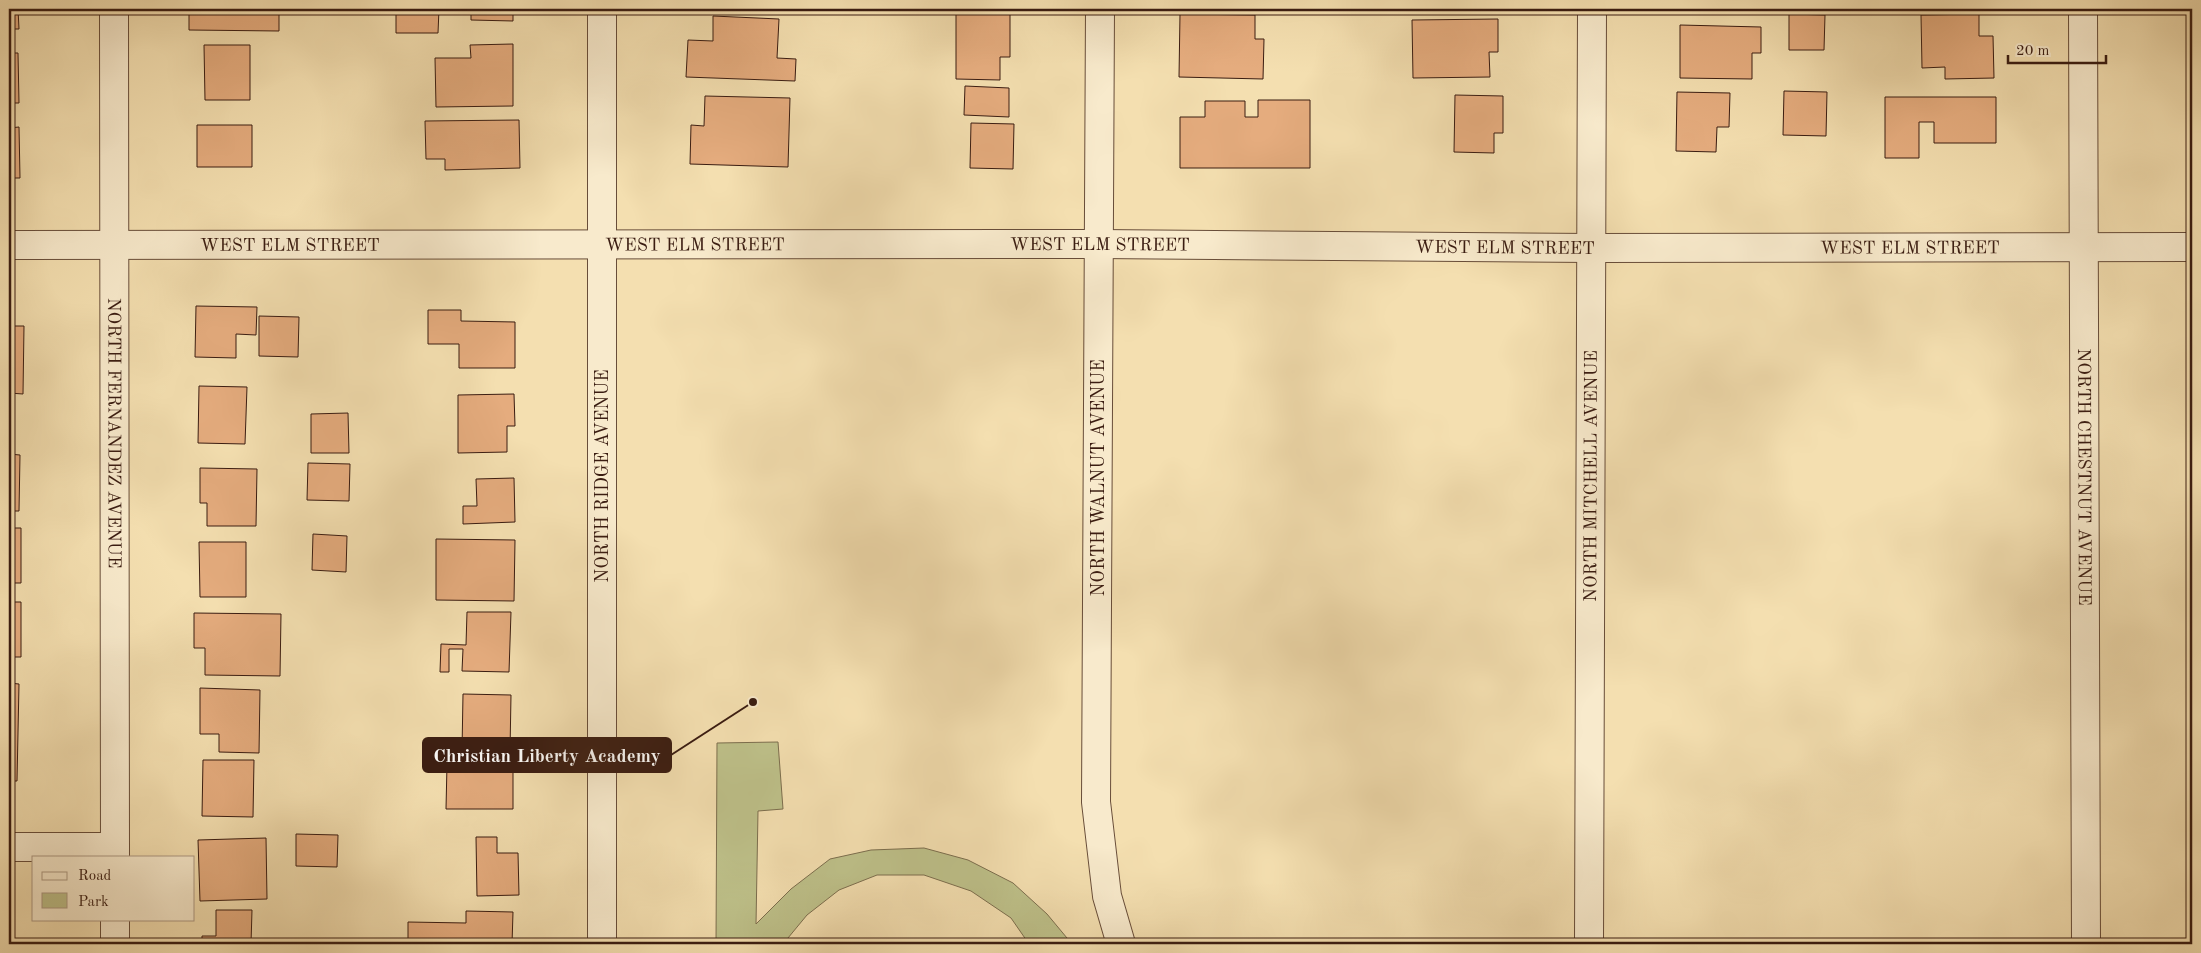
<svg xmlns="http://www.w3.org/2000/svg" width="2201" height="953" font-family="'Old Standard TT',serif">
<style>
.green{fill:#bec18a;stroke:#7c6e4e}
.building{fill:#e5ac7e;stroke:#3a1c11}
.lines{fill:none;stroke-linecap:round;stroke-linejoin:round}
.minor-casing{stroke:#684d39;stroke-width:30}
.minor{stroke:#f8eacc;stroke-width:28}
.labels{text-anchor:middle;stroke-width:4.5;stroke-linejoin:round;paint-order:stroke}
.street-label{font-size:18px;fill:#3a1c11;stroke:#f8eacc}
.leader{fill:none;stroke:#3a1c11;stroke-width:2}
.callout-dot{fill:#3a1c11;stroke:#f8eacc;stroke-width:2}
.callout{fill:#3a1c11;stroke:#3a1c11;stroke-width:2}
.callout-label{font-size:19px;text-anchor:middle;font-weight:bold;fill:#fff}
</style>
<rect width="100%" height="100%" fill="#f4dfb0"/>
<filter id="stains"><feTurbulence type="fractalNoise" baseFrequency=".004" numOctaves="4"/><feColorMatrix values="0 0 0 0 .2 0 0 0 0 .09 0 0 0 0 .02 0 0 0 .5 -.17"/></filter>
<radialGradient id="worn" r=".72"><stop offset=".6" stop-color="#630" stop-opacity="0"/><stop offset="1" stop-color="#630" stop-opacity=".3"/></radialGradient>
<!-- green -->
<path class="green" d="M 778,742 L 783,809 L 758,811 L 756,924 L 791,889 L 830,859 L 871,850 L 924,848 L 968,860 L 1013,883 L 1047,914 L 1072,944 L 1029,944 L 1011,918 L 971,891 L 924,875 L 877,875 L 839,890 L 807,915 L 783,944 L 716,944 L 717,743 Z"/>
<!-- building -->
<path class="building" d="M 9,9 L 18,9 L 19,29 L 9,29 Z
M 189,9 L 279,9 L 279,31 L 189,30 Z
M 396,9 L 439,9 L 438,33 L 396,33 Z
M 471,9 L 513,9 L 513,21 L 471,20 Z
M 956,14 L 1010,14 L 1010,57 L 1000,57 L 1000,80 L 956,79 Z
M 1180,14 L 1255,15 L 1255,39 L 1264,39 L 1263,79 L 1179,77 Z
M 1789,14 L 1825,15 L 1824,50 L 1789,50 Z
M 1979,14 L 1979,36 L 1993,36 L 1994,78 L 1945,79 L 1945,67 L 1922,68 L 1921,15 Z
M 713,16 L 779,19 L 777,58 L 796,59 L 795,81 L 686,77 L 688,40 L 713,41 Z
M 1498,19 L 1498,52 L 1489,52 L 1490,77 L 1413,78 L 1412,20 Z
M 1680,25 L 1761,27 L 1761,53 L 1752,53 L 1752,79 L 1680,78 Z
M 513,44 L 513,106 L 436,107 L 435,58 L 471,58 L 470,45 Z
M 204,45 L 250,45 L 250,100 L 205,100 Z
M 9,53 L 18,53 L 19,103 L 9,103 Z
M 965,86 L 1009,88 L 1009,117 L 964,115 Z
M 1784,91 L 1827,92 L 1826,136 L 1783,135 Z
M 1677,92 L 1730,93 L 1729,127 L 1717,127 L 1716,152 L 1676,151 Z
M 1455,95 L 1503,96 L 1503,133 L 1494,133 L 1494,153 L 1454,152 Z
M 705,96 L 790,98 L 788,167 L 690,164 L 691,125 L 704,126 Z
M 1885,97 L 1996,97 L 1996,143 L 1934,143 L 1934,122 L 1919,122 L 1919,158 L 1885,158 Z
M 1258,100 L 1310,100 L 1310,168 L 1180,168 L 1180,117 L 1205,117 L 1205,101 L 1245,101 L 1245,117 L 1258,117 Z
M 519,120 L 520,168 L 445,170 L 445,159 L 426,159 L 425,121 Z
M 971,123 L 1014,124 L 1013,169 L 970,168 Z
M 197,125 L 252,125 L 252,167 L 197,167 Z
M 19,127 L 20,178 L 9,178 L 9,128 Z
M 196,306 L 257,307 L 256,335 L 236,334 L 236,358 L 195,357 Z
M 428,310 L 461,310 L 461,321 L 515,322 L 515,368 L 459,368 L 459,344 L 428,344 Z
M 259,316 L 299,317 L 298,357 L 259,356 Z
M 9,326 L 24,326 L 23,394 L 9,393 Z
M 199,386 L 247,387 L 245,444 L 198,443 Z
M 514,394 L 515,426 L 507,426 L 507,452 L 458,453 L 458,395 Z
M 348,413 L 349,453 L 311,453 L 311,414 Z
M 9,454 L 20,455 L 19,511 L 9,511 Z
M 308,463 L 350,464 L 349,501 L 307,500 Z
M 200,468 L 257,469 L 256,526 L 207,526 L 207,503 L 200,503 Z
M 514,478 L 515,522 L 463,524 L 463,506 L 477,506 L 476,479 Z
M 9,528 L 21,528 L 21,583 L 9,583 Z
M 313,534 L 347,536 L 346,572 L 312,570 Z
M 436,539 L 515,540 L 514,601 L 436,600 Z
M 199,542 L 246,542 L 246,597 L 200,597 Z
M 9,602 L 21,602 L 21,657 L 9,657 Z
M 467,612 L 511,612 L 509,672 L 462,671 L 463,649 L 449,649 L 449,672 L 440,672 L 441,644 L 466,645 Z
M 194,613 L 281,614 L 280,676 L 205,675 L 205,648 L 194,648 Z
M 9,683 L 19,684 L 17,781 L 9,781 Z
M 200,688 L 260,690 L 259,753 L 219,752 L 219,734 L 200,734 Z
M 463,694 L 511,695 L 510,751 L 462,751 Z
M 203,760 L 254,760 L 253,817 L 202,816 Z
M 447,764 L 513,765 L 513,809 L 446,809 Z
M 296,834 L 338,835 L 337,867 L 296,866 Z
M 476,837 L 497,837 L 497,853 L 518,853 L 519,895 L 477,896 Z
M 266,838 L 267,899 L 200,901 L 198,840 Z
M 216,910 L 252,910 L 251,944 L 202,944 L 202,936 L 216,936 Z
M 466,911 L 513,912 L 512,944 L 408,944 L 408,922 L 466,923 Z"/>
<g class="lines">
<!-- minor casing -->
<g class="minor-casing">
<g id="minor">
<path id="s1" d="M 114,9 L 115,857"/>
<path d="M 1100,9 L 1096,802 L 1107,896 L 1121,944"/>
<path id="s2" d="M 2083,9 L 2086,944"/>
<path id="s3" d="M 9,245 L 1099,244 L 1591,248 L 2192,247"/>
<path d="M 9,847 L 115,847"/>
<path d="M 115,919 L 115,944"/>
<path d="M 602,944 L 602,9"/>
<path id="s4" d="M 1589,944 L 1592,9"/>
</g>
</g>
<!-- minor -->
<use href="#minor" class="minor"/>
</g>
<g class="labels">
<!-- street labels -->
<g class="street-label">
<text dy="6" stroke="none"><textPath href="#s3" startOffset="1091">WEST ELM STREET</textPath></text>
<text dy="6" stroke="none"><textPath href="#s3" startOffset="281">WEST ELM STREET</textPath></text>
<text dy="6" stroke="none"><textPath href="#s3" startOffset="686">WEST ELM STREET</textPath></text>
<text dy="6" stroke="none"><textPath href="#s3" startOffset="1496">WEST ELM STREET</textPath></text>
<text dy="6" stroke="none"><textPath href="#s3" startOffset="1901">WEST ELM STREET</textPath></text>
<text dy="6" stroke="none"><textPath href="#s1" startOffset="424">NORTH FERNANDEZ AVENUE</textPath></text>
<text transform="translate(602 476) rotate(-90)" y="6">NORTH RIDGE AVENUE</text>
<text dy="6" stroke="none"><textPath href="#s4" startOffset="468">NORTH MITCHELL AVENUE</textPath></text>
<text dy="6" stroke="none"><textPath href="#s2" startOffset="468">NORTH CHESTNUT AVENUE</textPath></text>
<text transform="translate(1098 478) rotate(-90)" y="6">NORTH WALNUT AVENUE</text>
</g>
</g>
<!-- callouts -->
<path class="leader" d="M753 702L671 755"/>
<circle class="callout-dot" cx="753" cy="702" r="5"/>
<rect class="callout" x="423" y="738" width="248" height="34" rx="5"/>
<g class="callout-label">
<text x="547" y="762">Christian Liberty Academy</text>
</g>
<!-- margin -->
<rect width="2201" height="953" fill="none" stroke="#f4dfb0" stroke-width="30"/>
<rect x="10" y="10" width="2181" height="933" fill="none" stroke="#3a1c11" stroke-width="2.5"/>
<rect x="15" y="15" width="2171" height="923" fill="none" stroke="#3a1c11"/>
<!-- legend -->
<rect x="32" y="856" width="162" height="65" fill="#f8eacc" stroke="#ac9881"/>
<rect x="42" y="872" width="25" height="8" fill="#f8eacc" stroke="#ac9881"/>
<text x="78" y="880" font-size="15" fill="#3a1c11">Road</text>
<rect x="42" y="893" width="25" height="15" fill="#bec18a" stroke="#ac9881"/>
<text x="78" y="906" font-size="15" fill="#3a1c11">Park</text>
<!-- scale -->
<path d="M2008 55v8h98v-8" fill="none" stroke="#3a1c11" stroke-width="2.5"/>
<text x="2016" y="55" font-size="15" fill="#3a1c11" stroke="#f8eacc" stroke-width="4" paint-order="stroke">20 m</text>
<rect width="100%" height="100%" filter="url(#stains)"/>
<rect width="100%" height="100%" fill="url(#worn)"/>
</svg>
